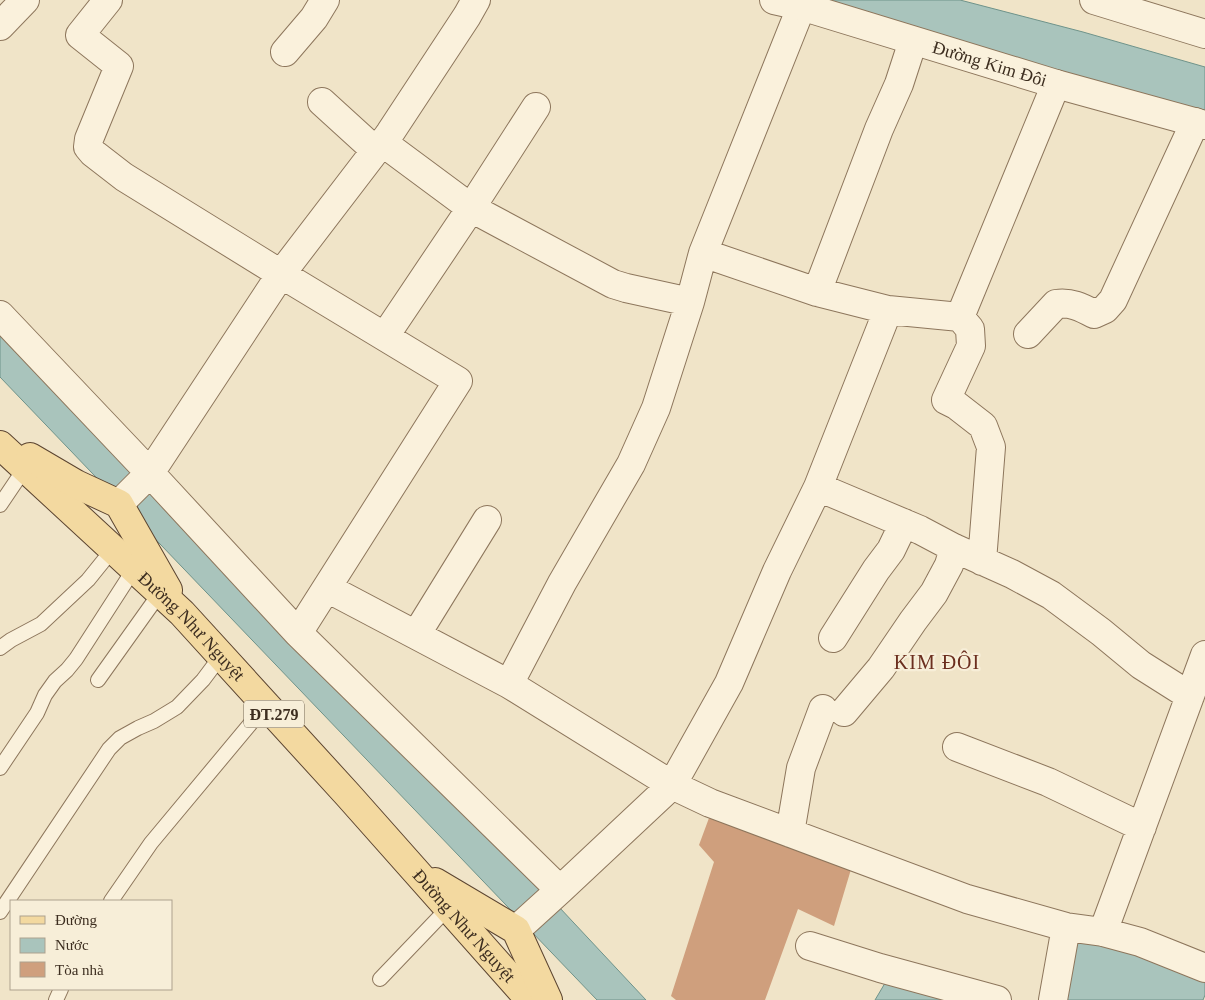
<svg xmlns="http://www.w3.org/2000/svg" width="1205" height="1000" font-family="'Times New Roman',serif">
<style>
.water{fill:#a9c4bc;stroke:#6f938a}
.building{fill:#cf9f7d}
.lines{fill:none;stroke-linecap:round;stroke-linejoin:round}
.service-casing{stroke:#8d765c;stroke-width:16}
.minor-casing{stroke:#8d765c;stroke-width:30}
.tertiary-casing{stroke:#8d765c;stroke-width:30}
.primary-casing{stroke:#5b4430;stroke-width:30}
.service{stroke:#faf1dc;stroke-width:14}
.minor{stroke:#faf1dc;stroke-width:28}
.tertiary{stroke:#faf1dc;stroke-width:28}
.primary{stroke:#f3d9a0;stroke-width:28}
.labels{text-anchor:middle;stroke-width:4.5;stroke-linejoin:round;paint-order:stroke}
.shield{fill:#f7eed8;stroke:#756857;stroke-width:1}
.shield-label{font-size:16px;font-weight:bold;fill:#3d2e20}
.street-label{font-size:18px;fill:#3d2e20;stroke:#f7eed8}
.quarter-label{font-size:20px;letter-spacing:1px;fill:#6b2e1e;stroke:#f7eed8}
</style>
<rect width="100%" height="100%" fill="#f0e4c8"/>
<!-- water -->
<path class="water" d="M 802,0 L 960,0 L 1083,32 L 1205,67 L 1205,118 Z
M 0,328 L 559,907 L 646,1000 L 597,1000 L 0,377 Z
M 1053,931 L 1136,952 L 1205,982 L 1205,995 L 1203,1000 L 1042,1000 Z
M 891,973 L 995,1000 L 875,1000 Z"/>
<!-- building -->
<path class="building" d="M 709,818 L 852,866 L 834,926 L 798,909 L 765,1000 L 676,1000 L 671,996 L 714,862 L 699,845 Z"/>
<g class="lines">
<!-- service casing -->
<g class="service-casing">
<path id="service" d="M 0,505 L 25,468
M 0,648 L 11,640 L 41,624 L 88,580 L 113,549
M 98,680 L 160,593
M 0,768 L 37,713 L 45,695 L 55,681 L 67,670 L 76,659 L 134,569
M 111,901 L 151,843 L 266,705
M 0,912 L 109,749 L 120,738 L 138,728 L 154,721 L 177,707 L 203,680 L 221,656
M 380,979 L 448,908
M 56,1000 L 61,989"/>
</g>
<!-- minor casing -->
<g class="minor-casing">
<path id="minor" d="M 108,0 L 80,35 L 119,66 L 89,139 L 88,147 L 93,153 L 124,177 L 281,274 L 458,381 L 298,633
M 804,0 L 703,253 L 817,292 L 888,310 L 960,317 L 1056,84
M 1094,0 L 1205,34
M 285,52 L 314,18 L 325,0
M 322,102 L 367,143 C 380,147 383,143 390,133 L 467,16 L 476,0
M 817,292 L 879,129 L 899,84 L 913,41
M 0,315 L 150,473 L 298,633 L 560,890
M 960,317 L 970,329 L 971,346 L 946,400 L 956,405 L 983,426 L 991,447 L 982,561
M 1028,334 L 1056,304 C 1071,302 1081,307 1094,314 L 1105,309 L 1113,300 L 1195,122
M 385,336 L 471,208 L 613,284 L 626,288 L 690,302
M 818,487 L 920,530 L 954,548 L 1012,574 L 1051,595 L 1101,632 L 1141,665 L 1190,696
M 119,504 L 150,473 L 281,274 L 382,142 L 471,208 L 536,107
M 327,588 L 509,684 L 672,785 L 710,803 L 967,899 L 1066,927 L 1103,932 L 1140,942 L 1205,968
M 416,635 L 487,520
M 833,638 L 876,570 L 891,550 L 904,523
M 509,684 L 562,583 L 631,464 L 656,408 L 690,302 L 703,253
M 844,712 L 881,668 L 913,621 L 934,593 L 949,565 L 954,548
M 957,747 L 1048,782 L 1142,827
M 790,833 L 801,768 L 823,709
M 516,930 L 560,890 L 672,785 L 729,683 L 777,571 L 818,487 L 888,310
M 1103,932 L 1205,655
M 810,946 L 880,968 L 997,1000
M 1053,1000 L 1066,927"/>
</g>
<!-- tertiary casing -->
<g class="tertiary-casing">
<g id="tertiary">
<path id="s1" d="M 774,0 L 801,6 L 1056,84 L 1205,125"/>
<path d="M 0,26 L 25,0"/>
</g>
</g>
<!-- primary casing -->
<g class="primary-casing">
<g id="primary">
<path id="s2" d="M 0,445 L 182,613 L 348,795 L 530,1000"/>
<path d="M 30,457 L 76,484 L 119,504 L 168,590"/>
<path d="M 435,882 L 516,930 L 548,1000"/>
</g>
</g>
<!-- service -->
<use href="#service" class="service"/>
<!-- minor -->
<use href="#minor" class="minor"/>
<!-- tertiary -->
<use href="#tertiary" class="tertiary"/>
<!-- primary -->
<use href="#primary" class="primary"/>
</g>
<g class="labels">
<!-- shield labels -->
<rect class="shield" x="244" y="700.5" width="60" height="27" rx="4"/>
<g class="shield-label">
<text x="274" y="720">ĐT.279</text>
</g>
<!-- street labels -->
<g class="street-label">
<text dy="6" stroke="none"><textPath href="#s1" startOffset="225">Đường Kim Đôi</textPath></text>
<text dy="6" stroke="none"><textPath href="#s2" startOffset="264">Đường Như Nguyệt</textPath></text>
<text dy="6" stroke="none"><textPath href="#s2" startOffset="669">Đường Như Nguyệt</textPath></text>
</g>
<!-- quarter labels -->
<g class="quarter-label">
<text x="937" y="669">KIM ĐÔI</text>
</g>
</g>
<!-- legend -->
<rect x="10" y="900" width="162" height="90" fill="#f7eed8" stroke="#ada18e"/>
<rect x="20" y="916" width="25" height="8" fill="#f3d9a0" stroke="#ada18e"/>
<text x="55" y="925" font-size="15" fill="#3d2e20">Đường</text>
<rect x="20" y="938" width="25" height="15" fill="#a9c4bc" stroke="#ada18e"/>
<text x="55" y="950" font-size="15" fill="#3d2e20">Nước</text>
<rect x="20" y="962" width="25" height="15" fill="#cf9f7d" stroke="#ada18e"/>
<text x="55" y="975" font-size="15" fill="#3d2e20">Tòa nhà</text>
</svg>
